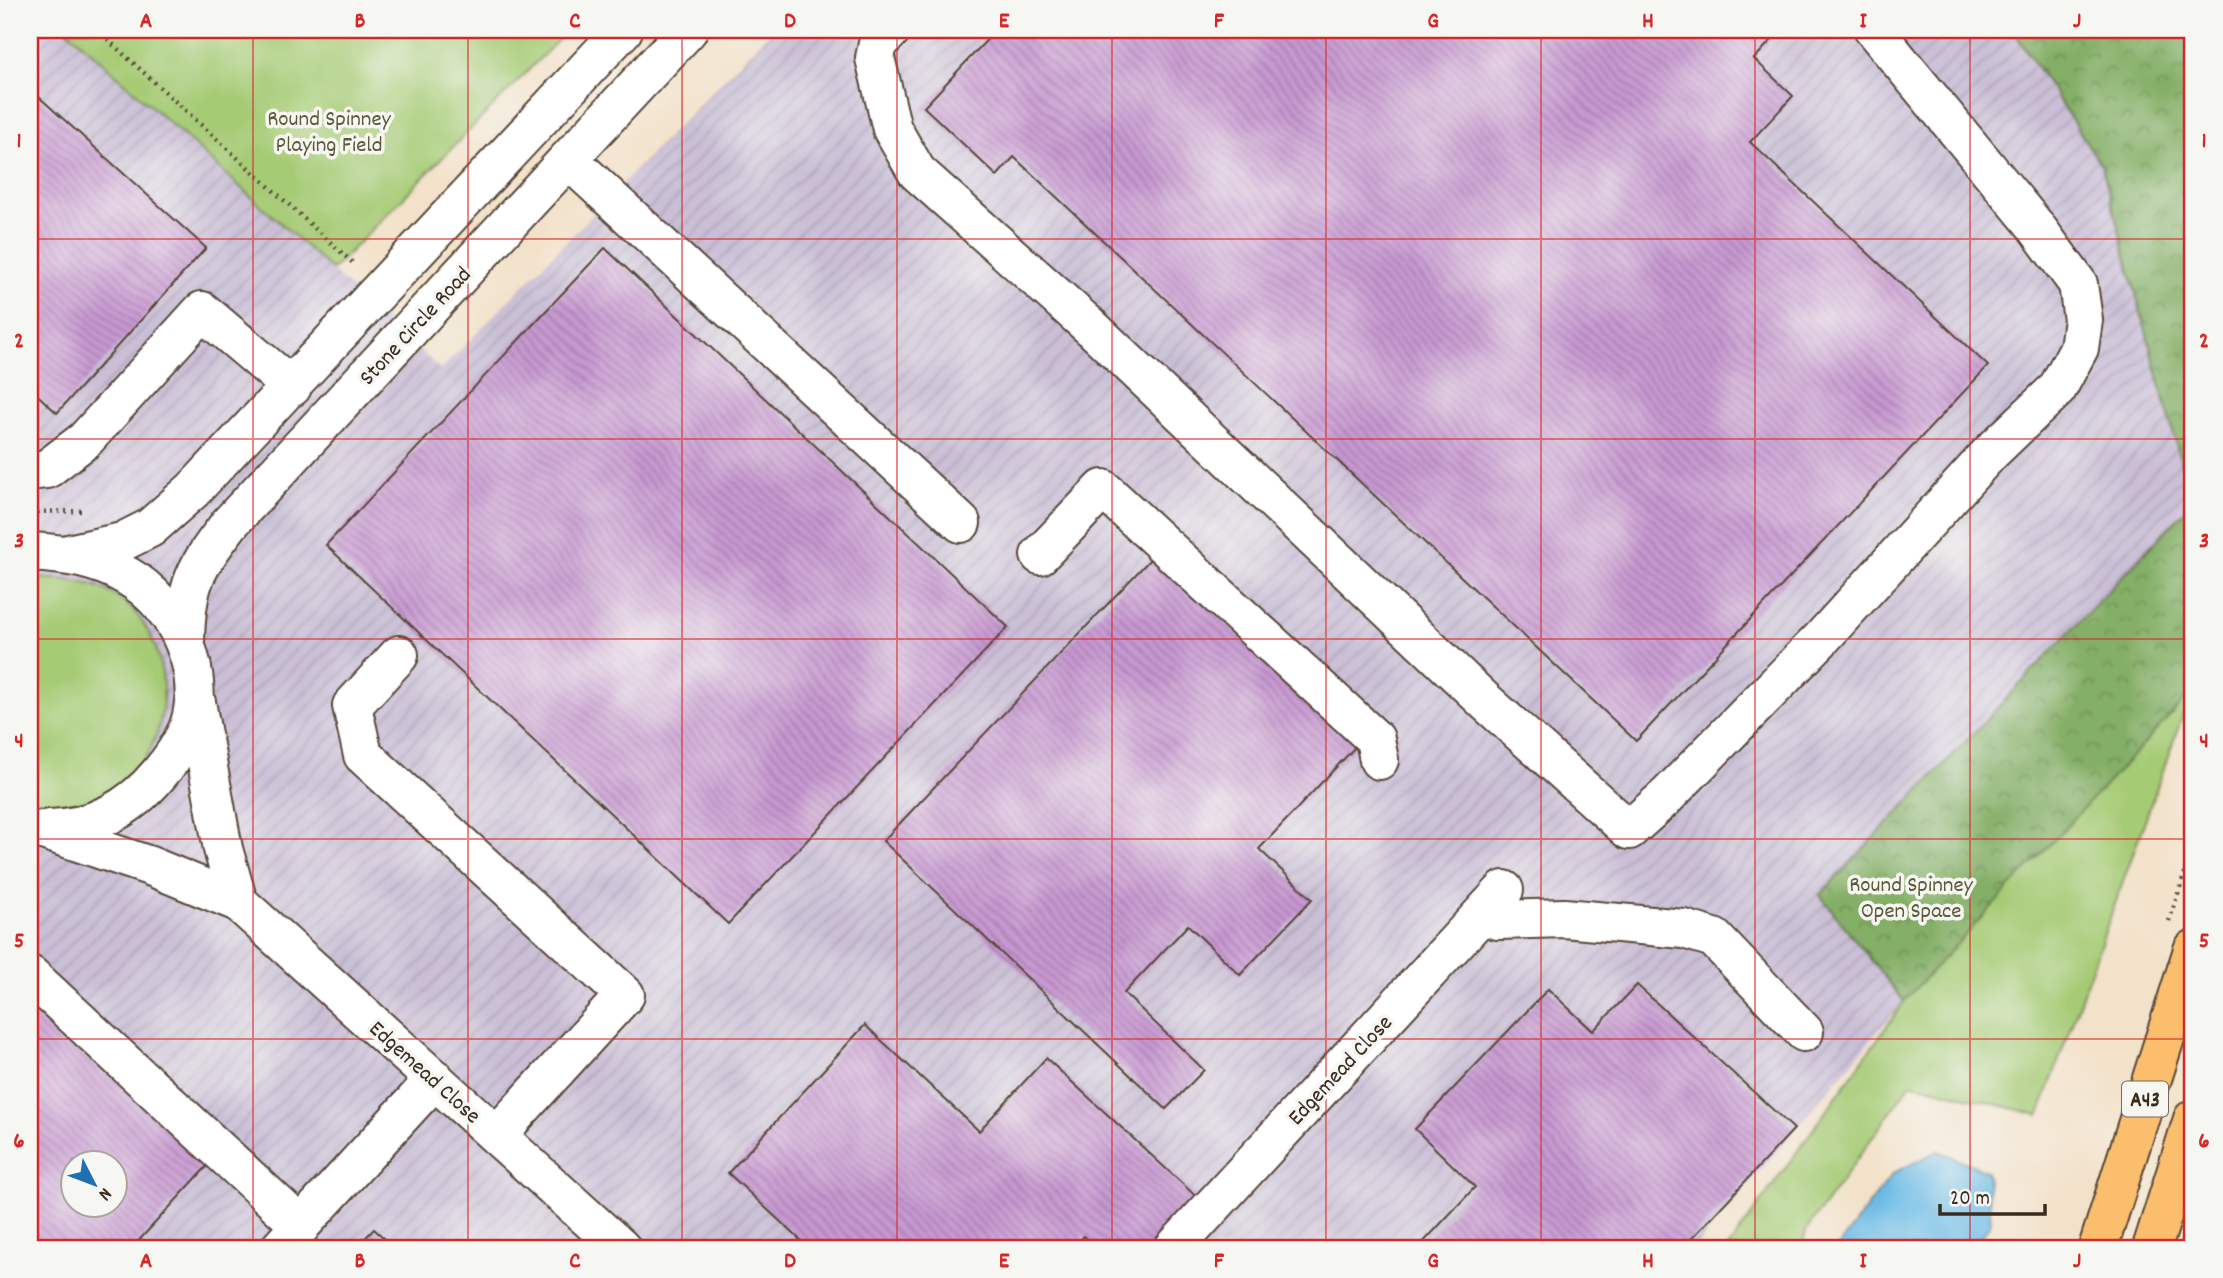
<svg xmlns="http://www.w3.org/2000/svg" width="2223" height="1278" font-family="Dekko,sans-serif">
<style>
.industrial{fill:url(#industrial-furrows);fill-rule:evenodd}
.green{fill:#a6cb75;stroke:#707a4a;stroke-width:2}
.forest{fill:url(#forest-crowns);stroke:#606c42;stroke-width:2}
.water{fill:#6cbbe6;stroke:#547282;stroke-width:2}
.building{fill:url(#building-back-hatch);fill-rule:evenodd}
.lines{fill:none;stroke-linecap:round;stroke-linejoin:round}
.minor-casing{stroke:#574638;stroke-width:42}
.highway-casing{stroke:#574638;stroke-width:42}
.path{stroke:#574638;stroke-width:4.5;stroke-dasharray:2 5;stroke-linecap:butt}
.minor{stroke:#fff;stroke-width:38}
.highway{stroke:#fabe6d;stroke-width:38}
.grid{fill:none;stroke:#d62828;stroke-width:2;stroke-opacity:0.55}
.labels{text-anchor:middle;stroke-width:7;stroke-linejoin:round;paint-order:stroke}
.shield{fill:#f6f6f2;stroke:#73675e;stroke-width:2}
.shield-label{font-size:21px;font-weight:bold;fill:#3b2a1e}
.park-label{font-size:23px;fill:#5b5a38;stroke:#f6f6f2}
.street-label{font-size:23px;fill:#3b2a1e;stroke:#f6f6f2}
.neatline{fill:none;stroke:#d62828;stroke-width:2.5}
.grid-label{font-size:23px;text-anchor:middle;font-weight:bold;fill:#d62828}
</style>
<defs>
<pattern id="industrial-furrows" width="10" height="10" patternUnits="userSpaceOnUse" patternTransform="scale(1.75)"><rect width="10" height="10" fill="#cabfd6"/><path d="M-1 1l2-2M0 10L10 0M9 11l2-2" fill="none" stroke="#aea4b7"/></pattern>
<pattern id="forest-crowns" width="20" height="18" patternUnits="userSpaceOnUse" patternTransform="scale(1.75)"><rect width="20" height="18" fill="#84af66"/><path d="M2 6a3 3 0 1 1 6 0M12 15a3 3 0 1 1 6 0" fill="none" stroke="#6d8f53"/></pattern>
<pattern id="building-back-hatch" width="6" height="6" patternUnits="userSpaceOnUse" patternTransform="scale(1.75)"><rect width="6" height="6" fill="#c798d1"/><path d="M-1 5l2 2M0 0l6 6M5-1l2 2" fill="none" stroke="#a37ca9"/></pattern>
</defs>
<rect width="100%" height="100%" fill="#f6f6f2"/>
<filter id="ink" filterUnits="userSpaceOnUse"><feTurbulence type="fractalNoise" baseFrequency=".0143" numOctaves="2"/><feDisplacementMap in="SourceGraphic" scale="14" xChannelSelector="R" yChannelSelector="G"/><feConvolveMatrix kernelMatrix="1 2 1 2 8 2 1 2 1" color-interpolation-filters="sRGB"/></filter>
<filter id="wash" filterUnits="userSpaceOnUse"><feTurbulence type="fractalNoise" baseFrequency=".00686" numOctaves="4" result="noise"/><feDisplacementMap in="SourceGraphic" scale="28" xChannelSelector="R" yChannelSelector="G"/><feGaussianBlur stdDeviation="1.57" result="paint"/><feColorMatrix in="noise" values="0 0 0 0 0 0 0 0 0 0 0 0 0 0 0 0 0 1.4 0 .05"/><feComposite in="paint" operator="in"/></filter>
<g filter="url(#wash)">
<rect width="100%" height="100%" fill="#f3e2ca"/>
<!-- industrial -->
<path class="industrial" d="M 30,30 L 67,30 L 441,370 L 772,30 L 2013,30 L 2102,166 L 2192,503 L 1820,895 L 1904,1001 L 1694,1248 L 30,1248 ZM 74,1162 L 116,1162 L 116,1204 L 74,1204 Z"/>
<!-- green -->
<path class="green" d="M 67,30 L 568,30 L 332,270 Z
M 2013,30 L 2193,30 L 2193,687 L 2039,1115 L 1911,1083 L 1806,1231 L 1802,1248 L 1728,1248 L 1904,1002 L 1820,895 L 2192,503 L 2102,166 Z
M 30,578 C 53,579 77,579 98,587 C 183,619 185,759 103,796 C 80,806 54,804 30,800 Z"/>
<!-- forest -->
<path class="forest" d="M 2013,30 L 2193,30 L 2193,685 L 2192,692 L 1904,1001 L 1820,895 L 2192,503 L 2102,166 Z"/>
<!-- water -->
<path class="water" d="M 1938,1151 L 1987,1171 L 1991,1222 L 1975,1248 L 1837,1248 L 1893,1173 Z"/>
<g id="blocks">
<!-- building -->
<path class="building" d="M 996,30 L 1781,30 L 1754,59 L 1793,96 L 1750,142 L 1988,366 L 1636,741 L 1014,157 L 997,176 L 924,107 Z
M 39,97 L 206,248 L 57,413 L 30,388 L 30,107 Z
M 605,248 L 1008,627 L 728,924 L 326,545 Z
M 1155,554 L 1357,745 L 1259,849 L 1312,899 L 1240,975 L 1188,925 L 1124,993 L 1204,1070 L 1166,1109 L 883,841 Z
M 1637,985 L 1794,1129 L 1683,1248 L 1418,1248 L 1475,1187 L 1415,1129 L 1548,989 L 1593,1031 Z
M 30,993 L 212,1161 L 132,1248 L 30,1248 ZM 74,1162 L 116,1162 L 116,1204 L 74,1204 Z
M 865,1025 L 979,1131 L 1046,1058 L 1200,1200 L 1156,1248 L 1097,1248 L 1084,1236 L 1073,1248 L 809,1248 L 728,1173 Z
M 374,1229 L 395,1248 L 356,1248 Z"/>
</g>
</g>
<g filter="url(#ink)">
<use href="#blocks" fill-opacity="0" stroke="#574638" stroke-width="2"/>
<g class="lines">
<!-- minor casing -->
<g class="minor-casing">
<path id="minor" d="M 891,30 L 878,44 L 875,58 L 892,129 L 917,172 L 1093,329 L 1486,702 L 1629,830 L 1667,796 L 1821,639 L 1990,453 L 2057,389 L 2079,348 L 2083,320 L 2078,284 L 2034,224 L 1874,30
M 568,159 L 961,523
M 30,471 L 47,469 L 85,440 L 202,311 L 292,387
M 30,552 C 65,554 96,558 127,576 C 177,604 209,674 188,729 C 181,746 171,760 159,774 C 130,809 94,828 49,829
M 68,554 L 122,542 L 150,528 L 193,490 L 623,30
M 1040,555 L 1103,489 L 1375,739 L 1379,760
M 185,642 C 186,582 195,569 230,523 L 688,30
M 399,655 L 352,706 L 363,755 L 625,995 L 497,1135
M 196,702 L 223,849 L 238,902
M 43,830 L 150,866 L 238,902 L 621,1248
M 1481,916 L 1498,920 L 1564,918 L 1684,929 L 1714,938 L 1804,1032
M 30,975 L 301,1226
M 280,1248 L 435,1079
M 1174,1248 L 1504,890"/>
</g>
<!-- highway casing -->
<g class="highway-casing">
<path id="highway" d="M 2098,1248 L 2193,950
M 2152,1248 L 2193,1119"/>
</g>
<!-- path -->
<path class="path" d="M 97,30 L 353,263
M 560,38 L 568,30
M 30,512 L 81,511
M 2169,921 L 2193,849"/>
<!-- minor -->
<use href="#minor" class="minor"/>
<!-- highway -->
<use href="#highway" class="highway"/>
</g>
</g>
<!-- grid -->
<path class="grid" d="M 253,30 L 253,1248M 468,30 L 468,1248M 682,30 L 682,1248M 897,30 L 897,1248M 1112,30 L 1112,1248M 1326,30 L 1326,1248M 1541,30 L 1541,1248M 1755,30 L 1755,1248M 1970,30 L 1970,1248M 30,239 L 2193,239M 30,439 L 2193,439M 30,639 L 2193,639M 30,839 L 2193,839M 30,1039 L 2193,1039"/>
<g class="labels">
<!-- shield labels -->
<rect class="shield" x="2122" y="1081.5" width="46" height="35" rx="5"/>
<g class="shield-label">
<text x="2145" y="1106">A43</text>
</g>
<!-- park labels -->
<g class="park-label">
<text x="329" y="125">Round Spinney<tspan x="329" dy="26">Playing Field</tspan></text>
<text x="1911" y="891">Round Spinney<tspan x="1911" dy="26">Open Space</tspan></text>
</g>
<!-- street labels -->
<g class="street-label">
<text transform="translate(414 325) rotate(-47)" y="8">Stone Circle Road</text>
<text transform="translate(1339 1069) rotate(-47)" y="8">Edgemead Close</text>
<text transform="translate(426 1071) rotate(42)" y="8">Edgemead Close</text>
</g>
</g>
<!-- margin -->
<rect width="2223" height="1278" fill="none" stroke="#f6f6f2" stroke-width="77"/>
<!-- north arrow -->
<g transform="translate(94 1184) rotate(132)"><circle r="33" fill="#f6f6f2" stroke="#aba49d" stroke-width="2"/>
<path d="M0-5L12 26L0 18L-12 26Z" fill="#1f6fb2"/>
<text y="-10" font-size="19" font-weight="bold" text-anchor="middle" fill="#3b2a1e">N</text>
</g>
<!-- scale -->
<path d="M1940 1204v10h105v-10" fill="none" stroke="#3b2a1e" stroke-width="3.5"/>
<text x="1950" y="1204" font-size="21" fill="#3b2a1e" stroke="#f6f6f2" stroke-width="5" paint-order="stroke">20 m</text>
<rect x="38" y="38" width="2146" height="1202" class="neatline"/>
<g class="grid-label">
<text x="146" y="27">A</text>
<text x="360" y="27">B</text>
<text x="575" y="27">C</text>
<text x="790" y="27">D</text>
<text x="1004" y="27">E</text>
<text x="1219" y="27">F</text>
<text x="1433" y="27">G</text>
<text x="1648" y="27">H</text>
<text x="1863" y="27">I</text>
<text x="2077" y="27">J</text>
<text x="19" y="147">1</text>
<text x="2204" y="147">1</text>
<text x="19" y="347">2</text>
<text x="2204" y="347">2</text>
<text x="19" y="547">3</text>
<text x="2204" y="547">3</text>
<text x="19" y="747">4</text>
<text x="2204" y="747">4</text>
<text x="19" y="947">5</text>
<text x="2204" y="947">5</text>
<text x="19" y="1147">6</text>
<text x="2204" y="1147">6</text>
<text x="146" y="1267">A</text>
<text x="360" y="1267">B</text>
<text x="575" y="1267">C</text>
<text x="790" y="1267">D</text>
<text x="1004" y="1267">E</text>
<text x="1219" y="1267">F</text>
<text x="1433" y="1267">G</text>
<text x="1648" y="1267">H</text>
<text x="1863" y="1267">I</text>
<text x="2077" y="1267">J</text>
</g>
</svg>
